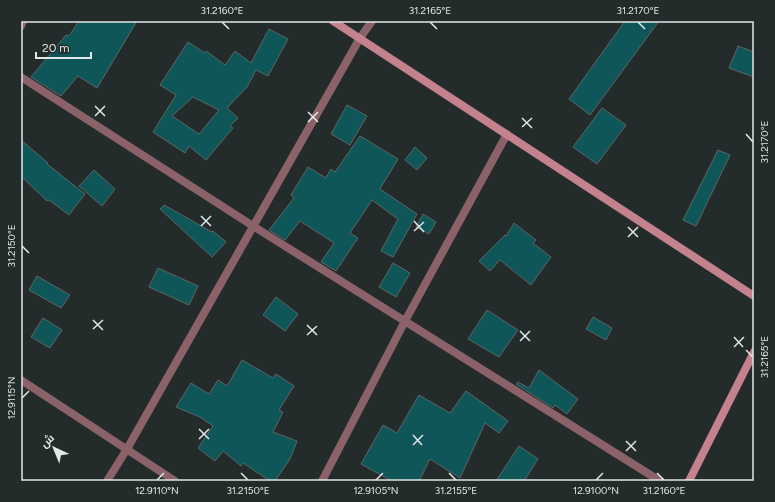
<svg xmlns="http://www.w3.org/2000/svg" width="775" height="502" font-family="Figtree,Cairo,sans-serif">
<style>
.building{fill:#0f5659;stroke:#5d6667;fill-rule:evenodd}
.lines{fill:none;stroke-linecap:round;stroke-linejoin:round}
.street{stroke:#8c626a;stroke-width:8}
.secondary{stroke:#c4818e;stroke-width:8}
.ticks{fill:none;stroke:#e2e7e7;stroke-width:1.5}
.neatline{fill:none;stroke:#e2e7e7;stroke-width:1.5}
.ticks-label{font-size:10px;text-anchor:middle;fill:#e2e7e7}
</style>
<rect width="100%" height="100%" fill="#232b2b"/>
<!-- building -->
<path class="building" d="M 79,21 L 137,21 L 97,88 L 78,76 L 61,96 L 31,77 L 66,35 L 69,36 Z
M 625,21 L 659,21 L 590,115 L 569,99 Z
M 269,29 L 288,39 L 268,76 L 256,70 L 247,87 L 227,108 L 238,118 L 230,126 L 233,128 L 206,160 L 189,146 L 185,153 L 153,132 L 176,95 L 160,85 L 188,42 L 205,53 L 206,51 L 225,65 L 235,51 L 251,63 ZM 193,97 L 219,110 L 199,134 L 172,116 Z
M 738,46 L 754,52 L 754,77 L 729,68 Z
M 347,105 L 367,116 L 350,145 L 331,134 Z
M 602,108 L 626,125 L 597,164 L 573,147 Z
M 360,136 L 398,159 L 380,189 L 417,214 L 393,257 L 381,251 L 398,219 L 372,200 L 350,233 L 358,238 L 336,271 L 321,262 L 334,243 L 300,221 L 285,240 L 269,230 L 294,198 L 291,195 L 308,167 L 326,178 L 331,169 L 335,172 Z
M 21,140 L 48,163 L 47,164 L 85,194 L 69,215 L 49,200 L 47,201 L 21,176 Z
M 415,147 L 427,158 L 417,170 L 405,160 Z
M 718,150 L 730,155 L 696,226 L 683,220 Z
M 94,170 L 115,189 L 102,206 L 79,186 Z
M 164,205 L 212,232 L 213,231 L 226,242 L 212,257 L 160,209 Z
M 423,214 L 436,222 L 429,234 L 416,227 Z
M 514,223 L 536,240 L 533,243 L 551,257 L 531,285 L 500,260 L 490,271 L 479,261 L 505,235 L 506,236 Z
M 393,263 L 410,273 L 396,297 L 379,287 Z
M 158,268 L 198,286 L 189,305 L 149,287 Z
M 37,276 L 70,295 L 61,308 L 29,290 Z
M 276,297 L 298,314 L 285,331 L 263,315 Z
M 487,310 L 518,330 L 499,357 L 468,339 Z
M 593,317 L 612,328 L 606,340 L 586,329 Z
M 43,318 L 62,330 L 50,348 L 31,337 Z
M 242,360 L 273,378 L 276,374 L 294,386 L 279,410 L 283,412 L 273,432 L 297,441 L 290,459 L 275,481 L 270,481 L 243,463 L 241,466 L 223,451 L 215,461 L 198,448 L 213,426 L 200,417 L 176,407 L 191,383 L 209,394 L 218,380 L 227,386 Z
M 539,370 L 578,399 L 567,414 L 555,405 L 553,408 L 516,384 L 518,382 L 529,388 Z
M 466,391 L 508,421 L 499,433 L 485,423 L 460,478 L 430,459 L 419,481 L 392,481 L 361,464 L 383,425 L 397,433 L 419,395 L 450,413 Z
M 519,446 L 538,459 L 524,481 L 496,481 Z"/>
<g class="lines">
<!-- street -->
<path class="street" d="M 21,26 L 23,21
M 21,77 L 253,226 L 660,481
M 21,380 L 175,481
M 107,481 L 127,449 L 360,38 L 372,21
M 322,481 L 405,321 L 507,134"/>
<!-- secondary -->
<path class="secondary" d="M 333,21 L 754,296
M 689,481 L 754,352"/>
</g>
<!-- ticks -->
<path class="ticks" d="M 222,22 L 229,29M 430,22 L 437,29M 638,22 L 645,29M 95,106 L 105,116M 308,112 L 318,122M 95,116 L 105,106M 522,118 L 532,128M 308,122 L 318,112M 522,127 L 532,118M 746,134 L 753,142M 201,216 L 211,226M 414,221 L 424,232M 201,226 L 211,216M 628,227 L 638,237M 414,231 L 424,222M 628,237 L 638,227M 22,246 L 29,253M 93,320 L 103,330M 307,325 L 317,335M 93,329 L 103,320M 520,331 L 530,341M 307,335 L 317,326M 734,337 L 743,347M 520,341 L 530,331M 734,347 L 744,337M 746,350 L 753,357M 22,398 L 29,391M 199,429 L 209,439M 413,435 L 422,445M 199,439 L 209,429M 626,441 L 636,451M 413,445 L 423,435M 626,451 L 636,441M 241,473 L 248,480M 449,473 L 456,480M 657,473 L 664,480M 157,480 L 164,473M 376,480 L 383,473M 596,480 L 603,473"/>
<!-- border -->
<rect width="775" height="502" fill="none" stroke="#232b2b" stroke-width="44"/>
<!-- north arrow -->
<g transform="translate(54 448) rotate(316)" stroke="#232b2b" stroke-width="3" paint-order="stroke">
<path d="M0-3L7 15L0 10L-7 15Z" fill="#e2e7e7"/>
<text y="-6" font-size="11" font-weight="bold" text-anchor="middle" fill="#e2e7e7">ش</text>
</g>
<!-- scale -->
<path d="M36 52v6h55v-6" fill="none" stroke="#e2e7e7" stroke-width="2"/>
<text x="42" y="52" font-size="12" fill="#e2e7e7" stroke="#232b2b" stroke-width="3" paint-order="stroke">20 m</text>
<rect x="22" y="22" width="731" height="458" class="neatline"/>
<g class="ticks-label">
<text x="222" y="14">31.2160°E</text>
<text x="430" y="14">31.2165°E</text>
<text x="638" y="14">31.2170°E</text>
<text transform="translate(764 142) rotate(-90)" y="4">31.2170°E</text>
<text transform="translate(11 246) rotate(-90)" y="4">31.2150°E</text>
<text transform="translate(764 357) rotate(-90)" y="4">31.2165°E</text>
<text transform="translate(11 398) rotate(-90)" y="4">12.9115°N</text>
<text x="157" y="494">12.9110°N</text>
<text x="248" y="494">31.2150°E</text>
<text x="376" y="494">12.9105°N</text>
<text x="456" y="494">31.2155°E</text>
<text x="596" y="494">12.9100°N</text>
<text x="664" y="494">31.2160°E</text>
</g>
</svg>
